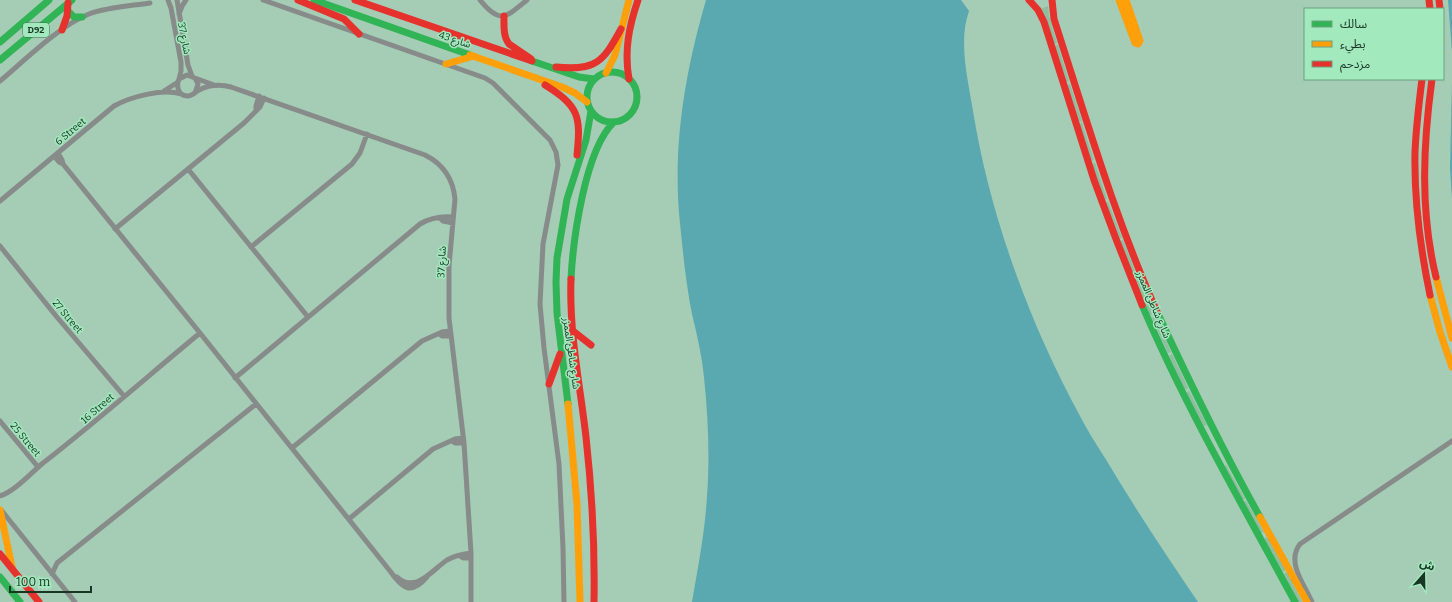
<svg xmlns="http://www.w3.org/2000/svg" width="1452" height="602" font-family="Bitter,'Noto Sans Arabic',serif">
<style>
.green{fill:#8ebda0}
.water{fill:#5aa8b0}
.lines{fill:none;stroke-linecap:round;stroke-linejoin:round}
.street{stroke:#878b8a;stroke-width:5}
.fast{stroke:#30b455;stroke-width:7}
.slow{stroke:#ff9f0a;stroke-width:7}
.jam{stroke:#e5322d;stroke-width:7}
.labels{text-anchor:middle;stroke-width:3;stroke-linejoin:round;paint-order:stroke}
.shield{fill:#a2e9bd;stroke:#426c53;stroke-width:1}
.shield-label{font-size:9px;font-weight:bold;fill:#193625}
.street-label{font-size:10px;fill:#193625;stroke:#a2e9bd}
</style>
<rect width="100%" height="100%" fill="#a5ccb4"/>
<!-- green -->
<path class="green" d="M 1048,6 L 1049,16 L 1057,43 L 1054,44 L 1041,9 Z
M 1058,45 L 1069,81 L 1066,82 L 1054,46 Z
M 1070,84 L 1082,121 L 1078,122 L 1067,85 Z
M 1082,123 L 1094,160 L 1091,161 L 1079,124 Z
M 1095,163 L 1107,199 L 1104,200 L 1092,164 Z
M 1108,202 L 1122,238 L 1119,239 L 1105,203 Z
M 1123,240 L 1137,276 L 1134,277 L 1120,241 Z
M 1138,279 L 1153,314 L 1150,315 L 1135,280 Z
M 1155,317 L 1171,352 L 1168,353 L 1152,318 Z
M 1172,354 L 1188,388 L 1185,390 L 1169,356 Z
M 1189,391 L 1207,425 L 1204,426 L 1186,393 Z
M 1226,465 L 1245,499 L 1242,500 L 1224,466 Z
M 1246,501 L 1264,532 L 1261,533 L 1243,502 Z
M 1267,537 L 1286,570 L 1282,572 L 1264,539 Z
M 1287,572 L 1302,602 L 1298,602 L 1284,574 Z"/>
<!-- water -->
<path class="water" d="M 706,0 L 961,0 L 969,11 C 958,42 968,79 973,111 C 990,216 1029,322 1080,416 C 1087,430 1096,444 1105,458 C 1134,507 1166,555 1198,602 L 692,602 C 698,567 705,532 707,496 C 710,458 708,415 704,377 C 702,356 697,335 692,314 C 686,284 683,253 680,223 C 672,148 685,72 706,0 Z
M 1448,0 L 1452,0 L 1452,52 Z
M 1452,81 L 1452,199 L 1450,169 Z"/>
<g class="lines">
<!-- street -->
<path class="street" d="M 168,0 L 171,8 L 181,62 L 181,71 L 179,79
M 177,0 L 188,65 L 192,76
M 263,0 L 485,78 L 493,83 L 550,140 L 556,152 L 558,165 L 543,244 L 540,304 L 544,348 L 559,464 L 563,548 L 564,602
M 480,0 C 500,25 506,17 527,0
M 179,14 L 182,6 L 186,0
M 195,78 L 214,85
M 0,81 C 25,60 59,26 89,14 C 108,7 130,6 150,3
M 164,91 L 178,82
M 195,93 L 198,84 L 195,78 L 187,75 L 179,79 C 176,86 178,96 188,96 C 192,96 195,92 199,90 C 209,85 220,84 231,87 L 425,155 C 443,164 453,178 455,199 L 449,266 L 449,318 L 464,443 L 471,553 L 471,602
M 256,110 L 256,106 L 259,96
M 58,153 L 62,160 L 63,164
M 54,156 L 59,162 L 63,164 L 200,333 L 390,571 C 402,588 411,596 427,577
M 188,169 L 308,317
M 0,201 L 114,106 C 130,97 163,88 181,94
M 440,218 L 443,221 L 453,223
M 115,229 L 244,123 L 260,107 L 264,98
M 0,246 L 56,316 L 124,396
M 251,247 L 352,164 L 360,153 L 367,134
M 439,334 L 442,336 L 450,336
M 235,378 L 420,224 C 430,218 442,216 453,217
M 0,421 L 38,467
M 452,441 L 455,443 L 464,443
M 292,448 L 422,341 L 442,332 L 450,331
M 0,496 C 15,491 31,473 43,463 C 97,421 148,376 200,333
M 2,511 L 75,602
M 349,519 L 433,449 L 455,439 L 463,438
M 460,556 L 463,558 L 471,558
M 52,574 L 57,563 L 256,404
M 397,577 C 416,594 432,570 447,560 C 454,556 463,554 471,553
M 1312,602 C 1304,584 1286,562 1300,544 L 1452,441"/>
<!-- fast -->
<path class="fast" d="M 314,0 L 470,55
M 68,11 L 74,17 L 82,17
M 0,42 L 49,0
M 0,60 L 72,0
M 532,61 L 579,77 L 594,79
M587 97a25 25 0 1 1 50 0a25 25 0 1 1-50 0Z
M 571,279 C 573,240 585,149 614,122
M 1142,305 C 1186,408 1242,504 1295,602
M 1158,314 C 1190,383 1223,451 1260,517
M 568,404 L 557,313 L 556,282 L 557,258 L 567,199 L 586,140 L 591,111
M 0,577 L 20,602"/>
<!-- slow -->
<path class="slow" d="M 1119,0 L 1135,43 L 1138,44 L 1140,41 L 1126,0
M 470,55 L 562,87 L 575,93 L 587,102
M 446,64 L 474,56
M 606,73 L 615,55 L 629,0
M 1436,277 L 1452,338
M 1430,295 L 1440,332 L 1452,367
M 568,404 L 577,504 L 580,602
M 0,510 L 12,567
M 1260,517 L 1307,602"/>
<!-- jam -->
<path class="jam" d="M 298,0 L 344,19 L 359,34
M 355,0 L 532,61
M 1029,0 L 1038,10 L 1044,22 L 1094,180 L 1116,239 L 1142,305
M 1052,0 L 1054,19 C 1086,118 1115,219 1158,314
M 1429,0 L 1430,9
M 1439,0 L 1440,9
M 504,16 C 504,26 503,36 509,44 L 531,59
M 62,30 L 67,16 L 68,3
M 556,67 C 596,71 603,62 621,29
M 629,79 C 624,51 629,26 638,0
M 1422,79 C 1419,103 1416,128 1415,152 C 1414,200 1420,247 1430,295
M 1432,79 C 1423,145 1420,212 1436,277
M 545,85 C 579,106 581,116 577,155
M 571,279 C 569,332 580,385 586,437 C 592,492 595,547 594,602
M 573,331 L 591,345
M 549,384 L 560,354
M 0,554 L 39,602"/>
</g>
<g class="labels">
<!-- shield labels -->
<rect class="shield" x="23" y="23" width="26" height="14" rx="3"/>
<g class="shield-label">
<text x="36" y="33">D92</text>
</g>
<!-- street labels -->
<g class="street-label">
<text transform="translate(185 38) rotate(79)" y="4">شارع 37</text>
<text transform="translate(455 39) rotate(19)" y="4">شارع 43</text>
<text transform="translate(70 131) rotate(-40)" y="4">6 Street</text>
<text transform="translate(441 262) rotate(-87)" y="4">شارع 37</text>
<text transform="translate(1154 304) rotate(67)" y="4">شارع شاطئ الممزر</text>
<text transform="translate(68 316) rotate(50)" y="4">27 Street</text>
<text transform="translate(572 353) rotate(82)" y="4">شارع شاطئ الممزر</text>
<text transform="translate(97 408) rotate(-41)" y="4">16 Street</text>
<text transform="translate(26 439) rotate(50)" y="4">25 Street</text>
</g>
</g>
<!-- legend -->
<rect x="1304" y="8" width="140" height="72" fill="#a2e9bd" stroke="#6ba180"/>
<rect x="1312" y="21" width="20" height="6" fill="#30b455" stroke="#6ba180"/>
<text x="1340" y="28" font-size="12" fill="#193625">سالك</text>
<rect x="1312" y="41" width="20" height="6" fill="#ff9f0a" stroke="#6ba180"/>
<text x="1340" y="48" font-size="12" fill="#193625">بطيء</text>
<rect x="1312" y="61" width="20" height="6" fill="#e5322d" stroke="#6ba180"/>
<text x="1340" y="68" font-size="12" fill="#193625">مزدحم</text>
<!-- north arrow -->
<g transform="translate(1424 574) rotate(20)" stroke="#a2e9bd" stroke-width="3" paint-order="stroke">
<path d="M0-3L7 15L0 10L-7 15Z" fill="#193625"/>
<text y="-6" font-size="11" font-weight="bold" text-anchor="middle" fill="#193625">ش</text>
</g>
<!-- scale -->
<path d="M10 586v6h81v-6" fill="none" stroke="#193625" stroke-width="2"/>
<text x="16" y="586" font-size="12" fill="#193625" stroke="#a2e9bd" stroke-width="3" paint-order="stroke">100 m</text>
</svg>
